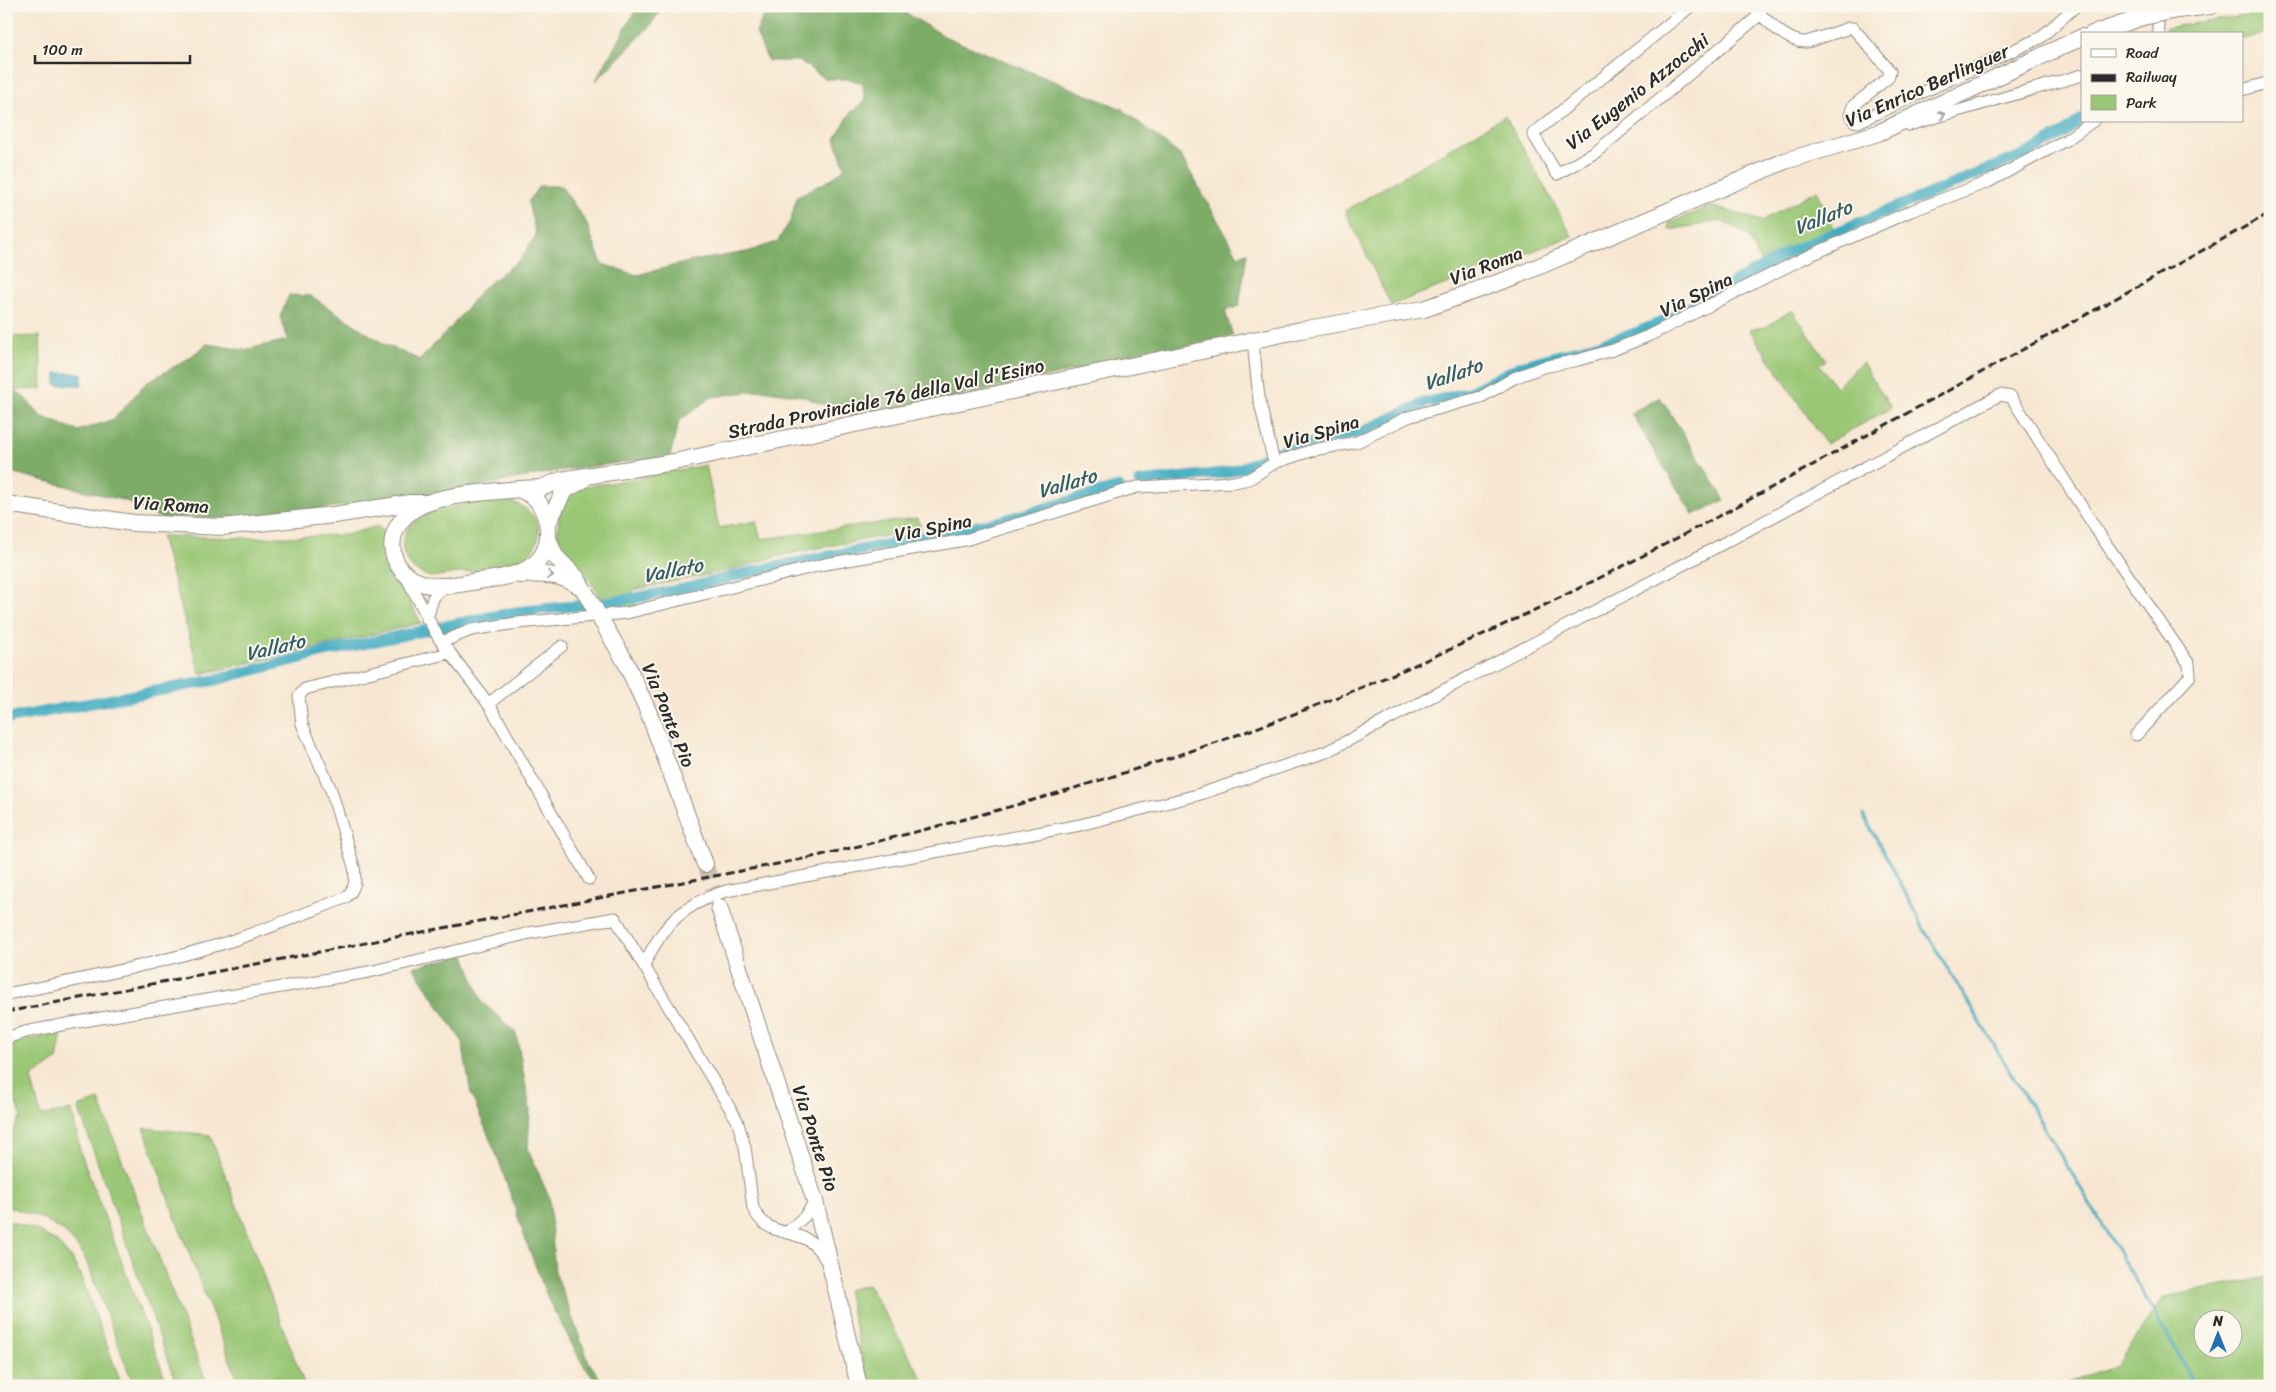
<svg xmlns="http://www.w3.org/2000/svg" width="2276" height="1392" font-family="Sriracha,sans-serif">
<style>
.green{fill:#9ac775;stroke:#627950;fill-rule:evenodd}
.forest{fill:#7bac66;stroke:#536c48}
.water{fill:#42acc1;stroke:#366c76}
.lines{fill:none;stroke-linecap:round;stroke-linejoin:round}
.stream{stroke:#42acc1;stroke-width:3}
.canal{stroke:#42acc1;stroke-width:11}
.secondary-tunnel{stroke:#cec1b1;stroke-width:16;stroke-dasharray:16 8;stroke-linecap:butt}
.minor-casing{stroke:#91897e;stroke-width:13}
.secondary-casing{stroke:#91897e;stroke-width:18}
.minor{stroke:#fff;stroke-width:11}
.secondary{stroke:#fff;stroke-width:16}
.rail{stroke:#2b2b2b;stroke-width:3;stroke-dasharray:8 4;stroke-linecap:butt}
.secondary-bridge-casing{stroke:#91897e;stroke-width:18;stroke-linecap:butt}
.secondary-bridge{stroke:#fff;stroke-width:16}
.oneway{stroke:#a0a0a0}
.labels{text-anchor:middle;stroke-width:4;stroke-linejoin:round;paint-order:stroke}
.street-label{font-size:19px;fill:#2b2b2b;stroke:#fbf7ec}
.water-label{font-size:20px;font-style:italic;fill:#345f67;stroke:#fbf7ec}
</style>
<rect width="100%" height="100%" fill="#fbf7ec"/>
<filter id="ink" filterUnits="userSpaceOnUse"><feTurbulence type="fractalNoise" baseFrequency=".02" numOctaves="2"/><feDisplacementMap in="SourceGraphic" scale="10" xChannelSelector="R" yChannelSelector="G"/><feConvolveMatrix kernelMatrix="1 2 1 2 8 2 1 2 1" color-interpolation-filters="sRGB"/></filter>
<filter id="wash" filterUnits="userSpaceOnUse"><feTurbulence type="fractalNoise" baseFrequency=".0096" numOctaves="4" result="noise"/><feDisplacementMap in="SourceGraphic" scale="20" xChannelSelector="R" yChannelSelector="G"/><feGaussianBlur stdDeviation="1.12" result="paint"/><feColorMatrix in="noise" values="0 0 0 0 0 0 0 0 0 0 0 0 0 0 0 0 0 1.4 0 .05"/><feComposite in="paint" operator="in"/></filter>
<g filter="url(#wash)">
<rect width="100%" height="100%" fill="#f7e7d2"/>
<!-- green -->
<path class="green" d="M 2270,12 L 2270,33 L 2242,39 L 2242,34 L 2166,34 L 2165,28 Z
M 1505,116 L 1572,236 L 1391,305 L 1345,211 Z
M 1817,190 L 1834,230 L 1841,239 L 1766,274 L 1748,235 L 1722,221 L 1669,230 L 1669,223 L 1711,206 L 1762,221 Z
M 1792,310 L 1826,360 L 1819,365 L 1836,387 L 1862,362 L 1891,408 L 1826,444 L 1749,329 L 1766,327 Z
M 40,336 L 42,389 L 14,390 L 12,337 Z
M 706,465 L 719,528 L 756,521 L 761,539 L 918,518 L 921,529 L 787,554 L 730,570 L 632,590 L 637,608 L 609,610 L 585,573 L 566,557 L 557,542 L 559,518 L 565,498 L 580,487 L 611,483 Z
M 503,499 C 542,509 552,539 518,565 L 430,577 C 416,572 405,565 403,549 C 397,506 475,504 503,499 Z
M 378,526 L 385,533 L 381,557 L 388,574 L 402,587 L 421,623 L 200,674 L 161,536 L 249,538 L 346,535 Z
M 62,1033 L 57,1060 L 31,1078 L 41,1116 L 72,1110 L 80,1151 L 168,1386 L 134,1386 L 84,1255 L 65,1232 L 39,1217 L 6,1206 L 6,1141 L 21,1117 L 14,1097 L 6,1090 L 6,1048 L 14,1043 Z
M 99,1100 L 208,1386 L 177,1386 L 78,1107 Z
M 144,1128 L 210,1135 L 305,1386 L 240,1386 L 169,1201 Z
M 6,1222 L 12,1222 L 36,1230 L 57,1242 L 72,1259 L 82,1279 L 122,1386 L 6,1386 Z
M 2270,1277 L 2270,1386 L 2057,1386 L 2117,1365 L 2164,1297 ZM 2204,1320 L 2234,1320 L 2234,1350 L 2204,1350 Z
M 868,1285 L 927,1386 L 868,1386 L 847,1290 Z"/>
<!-- forest -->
<path class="forest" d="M 638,6 L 664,6 L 649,27 L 595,82 Z
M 762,6 L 894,6 L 946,37 L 1122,109 L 1181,156 L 1238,256 L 1247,253 L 1239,306 L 1225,311 L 1233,336 L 858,418 L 802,396 L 761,390 L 712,397 L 679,421 L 670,456 L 557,471 L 428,496 L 239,518 L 160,518 L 126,501 L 6,471 L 6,389 L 20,393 L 41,416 L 78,431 L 114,419 L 146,383 L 189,358 L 207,344 L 244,350 L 287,340 L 280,316 L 289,295 L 311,296 L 384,344 L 420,360 L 453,325 L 483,288 L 521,259 L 536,235 L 528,202 L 539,186 L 561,186 L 586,222 L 602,264 L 637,275 L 692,261 L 747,252 L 777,242 L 791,220 L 797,196 L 830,180 L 845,168 L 835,139 L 851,112 L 865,102 L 863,84 L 850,79 L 826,79 L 799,61 L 768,61 L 756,33 L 766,10 Z
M 1660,397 L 1725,500 L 1693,515 L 1631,413 Z
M 465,955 L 482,1002 L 516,1033 L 530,1109 L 528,1150 L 549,1197 L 555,1272 L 589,1362 L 605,1386 L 599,1386 L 582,1363 L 549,1301 L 527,1244 L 499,1161 L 471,1094 L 462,1041 L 413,967 Z"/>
<!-- water -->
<path class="water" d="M 56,373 L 82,373 L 82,385 L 56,385 Z"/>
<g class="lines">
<!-- stream -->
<path class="stream" d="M 1863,815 L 1896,874 L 1922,926 L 2092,1207 L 2178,1353 L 2194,1386"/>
<!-- canal -->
<path class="canal" d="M 1140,482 L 1223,473 L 1241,468 L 1285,449 L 1362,432 L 1424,403 L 1470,392 L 1521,366 L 1630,335 L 1664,321 L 1793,250 L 2030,152 L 2062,134 L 2082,119
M 6,719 L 215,680 L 324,652 L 455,624 L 516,612 L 612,602 L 683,589 L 750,572 L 994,523 L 1119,487"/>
</g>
</g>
<g filter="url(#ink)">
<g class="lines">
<!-- secondary-tunnel -->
<path class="secondary-tunnel" d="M 705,864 L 719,907"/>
<!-- minor casing -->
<g class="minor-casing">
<path id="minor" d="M 1691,6 L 1533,134 L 1557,174 L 1596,152 L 1761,14
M 1752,6 C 1765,19 1788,44 1807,42 L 1849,28 L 1853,28 L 1890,71 L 1888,78 L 1853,106 L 1850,115 L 1854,121 L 1858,122 L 2040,38 L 2076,6
M 2156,8 L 2159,34
M 2242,90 L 2270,82
M 1909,125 L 2082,75
M 1253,341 L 1259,399 L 1274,463
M 405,575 L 438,637 L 490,706 L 589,879
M 427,619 L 433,598 L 444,586
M 442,642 L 471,630 L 517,623 L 627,613 L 825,564 L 965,540 L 1137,487 L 1234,482 L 1249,479 L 1274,463 L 1313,450 L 1357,442 L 1408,417 L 1481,397 L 1514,378 L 1543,367 L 1578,360 L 1613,350 L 1648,336 L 1804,258 L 1911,211 L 1988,182 L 2066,140 L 2093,121
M 488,704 L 562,646
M 644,965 C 663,925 682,905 726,891 L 1080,825 L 1197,795 L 1326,752 L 1711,550 L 2000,395 L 2011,397 L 2100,535 L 2189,664 L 2190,676 L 2136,735
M 6,994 C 82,980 158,964 231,941 C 270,928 308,912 345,898 C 356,889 356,880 354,867 L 331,790 L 302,724 L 299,696 L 305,689 L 449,653
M 6,1038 L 25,1032 L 72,1023 L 369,972 L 530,933 L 615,918 L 737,1120 L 745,1147 L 753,1208 C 765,1233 781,1229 804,1238 C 813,1242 821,1252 826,1260
M 786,1233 L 805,1216 L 815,1201"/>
</g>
<!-- secondary casing -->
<g class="secondary-casing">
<path id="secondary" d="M 2177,10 L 2211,6
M 2092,34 L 2143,17
M 520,489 L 541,488 L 561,480 L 674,462 L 1301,330 L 1424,309 L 1514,277 L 1785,161 L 1878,133 L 2082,37
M 520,489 C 524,492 532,495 536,499 C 542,506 548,521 548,530 C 550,572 510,577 478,581 C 466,583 453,586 441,586 C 394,587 374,537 413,510 C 436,494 491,492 520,489 Z
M 6,504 L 133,523 L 222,527 L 334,515 L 410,503 L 426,503
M 548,523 L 564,491 L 583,480
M 549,541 L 555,556 L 577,578 L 626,663 L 648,711 L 705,864
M 519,575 C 542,574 560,573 579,586
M 719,907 L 815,1201 L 859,1386"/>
</g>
<!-- minor -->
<use href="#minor" class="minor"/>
<!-- secondary -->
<use href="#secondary" class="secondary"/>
<!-- rail -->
<path class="rail" d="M 6,1012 L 808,858 C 994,815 1178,762 1355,690 C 1530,619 1695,530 1860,439 C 1997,364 2133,289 2270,213"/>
<!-- secondary-bridge casing -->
<g class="secondary-bridge-casing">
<path id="secondary-bridge" d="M 2143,17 L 2177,10"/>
</g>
<!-- secondary-bridge -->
<use href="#secondary-bridge" class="secondary-bridge"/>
</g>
<!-- one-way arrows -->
<defs><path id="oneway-chevron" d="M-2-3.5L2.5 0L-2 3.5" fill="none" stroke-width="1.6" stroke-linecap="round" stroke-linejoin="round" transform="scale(1.25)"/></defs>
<g class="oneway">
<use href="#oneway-chevron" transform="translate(1942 115) rotate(-15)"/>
<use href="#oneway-chevron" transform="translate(550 575) rotate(6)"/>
</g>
</g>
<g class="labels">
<!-- street labels -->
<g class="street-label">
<text transform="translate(1927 85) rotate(-24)" y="7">Via Enrico Berlinguer</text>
<text transform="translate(1637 91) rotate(-38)" y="7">Via Eugenio Azzocchi</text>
<text transform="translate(1486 265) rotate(-21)" y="7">Via Roma</text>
<text transform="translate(1696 294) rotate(-26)" y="7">Via Spina</text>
<text transform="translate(886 398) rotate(-12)" y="7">Strada Provinciale 76 della Val d'Esino</text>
<text transform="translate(1321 431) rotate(-16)" y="7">Via Spina</text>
<text transform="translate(171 504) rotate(3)" y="7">Via Roma</text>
<text transform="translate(933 527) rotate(-11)" y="7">Via Spina</text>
<text transform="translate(669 715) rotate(68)" y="7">Via Ponte Pio</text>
<text transform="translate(816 1138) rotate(72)" y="7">Via Ponte Pio</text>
</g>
<!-- water labels -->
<g class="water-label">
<text transform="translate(1823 217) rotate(-22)" y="7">Vallato</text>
<text transform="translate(1453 374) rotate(-19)" y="7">Vallato</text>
<text transform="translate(1067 483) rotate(-16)" y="7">Vallato</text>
<text transform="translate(673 570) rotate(-11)" y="7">Vallato</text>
<text transform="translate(275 647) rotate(-13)" y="7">Vallato</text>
</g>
</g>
<!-- margin -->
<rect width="2276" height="1392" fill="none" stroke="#fbf7ec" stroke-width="25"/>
<!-- legend -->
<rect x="2081" y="32" width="162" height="90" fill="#fbf7ec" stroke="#a8a59f"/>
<rect x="2091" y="49" width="25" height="8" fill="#ffffff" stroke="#a8a59f"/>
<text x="2126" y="58" font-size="15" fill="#2b2b2b">Road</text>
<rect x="2091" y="74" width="25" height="8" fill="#2b2b2b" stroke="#a8a59f"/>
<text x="2126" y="82" font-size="15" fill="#2b2b2b">Railway</text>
<rect x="2091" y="95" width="25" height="15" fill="#9ac775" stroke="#a8a59f"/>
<text x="2126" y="108" font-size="15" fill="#2b2b2b">Park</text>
<!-- north arrow -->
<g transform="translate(2218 1334)"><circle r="24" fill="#fbf7ec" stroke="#a8a59f"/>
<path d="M0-4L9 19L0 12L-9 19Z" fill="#1f6fb2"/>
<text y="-8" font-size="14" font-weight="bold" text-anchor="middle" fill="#2b2b2b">N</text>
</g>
<!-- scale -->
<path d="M35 55v8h155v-8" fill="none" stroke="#2b2b2b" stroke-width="2.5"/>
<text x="42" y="55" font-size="15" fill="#2b2b2b" stroke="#fbf7ec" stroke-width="4" paint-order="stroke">100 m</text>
</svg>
